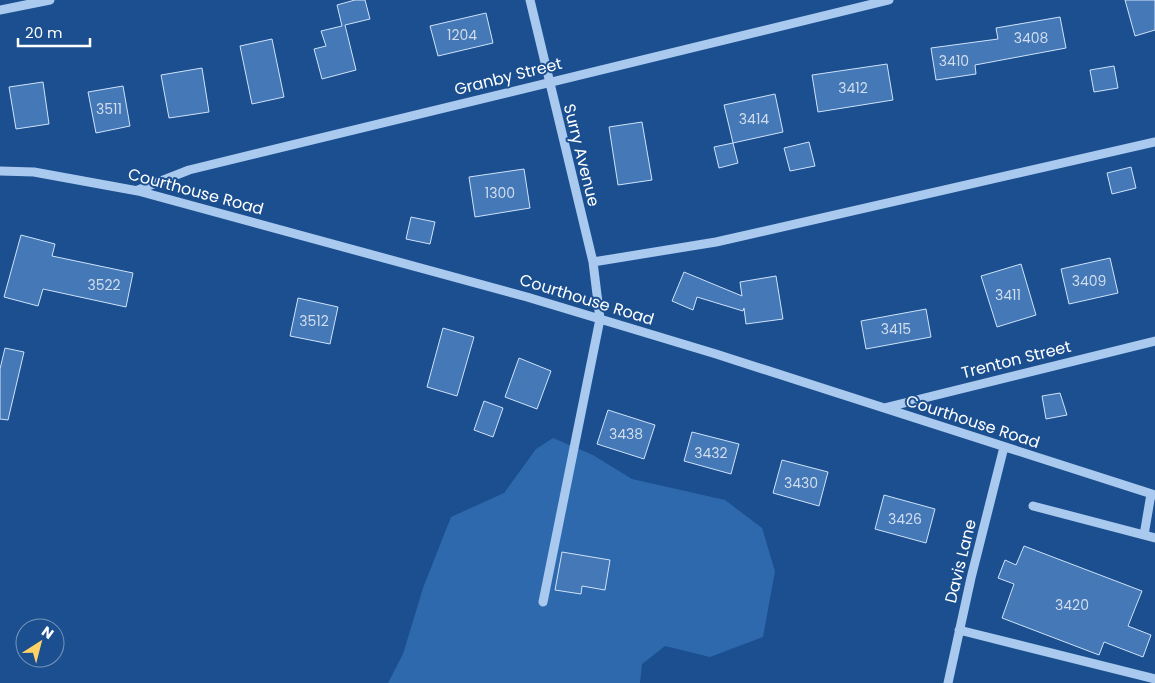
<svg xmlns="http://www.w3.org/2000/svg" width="1155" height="683" font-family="Poppins,sans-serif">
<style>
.green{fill:#2e69ad}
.building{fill:#4478b7;stroke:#cfe3fa}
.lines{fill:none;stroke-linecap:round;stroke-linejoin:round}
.minor{stroke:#a9c9ee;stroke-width:9}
.labels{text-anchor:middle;stroke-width:4;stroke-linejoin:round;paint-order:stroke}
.number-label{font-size:14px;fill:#d0dded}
.street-label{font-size:16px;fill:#fff;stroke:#1b4f8f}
</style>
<rect width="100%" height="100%" fill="#1b4f8f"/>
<!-- green -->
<path class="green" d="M 553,438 L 593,455 L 632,479 L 725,500 L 762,528 L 775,571 L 763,637 L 710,657 L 665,646 L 642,664 L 640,683 L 388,683 L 403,654 L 423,588 L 451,517 L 504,493 L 536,449 Z"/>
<!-- building -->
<path class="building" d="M 355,0 L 365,0 L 370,19 L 345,25 L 356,70 L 322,79 L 314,49 L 326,46 L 321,31 L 342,26 L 337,5 Z
M 1125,0 L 1155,0 L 1155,30 L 1135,36 Z
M 486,13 L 493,43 L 438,56 L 430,26 Z
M 1060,17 L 1066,48 L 975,65 L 976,74 L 936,80 L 931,48 L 998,39 L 996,28 Z
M 272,39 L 284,97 L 252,104 L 240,46 Z
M 887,64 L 893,100 L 818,112 L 812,75 Z
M 1114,66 L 1118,88 L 1094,92 L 1090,70 Z
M 202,68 L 209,112 L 169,118 L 161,75 Z
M 43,82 L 49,124 L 16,129 L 9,87 Z
M 123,86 L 130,126 L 96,133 L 88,92 Z
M 775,94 L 783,132 L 733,143 L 738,163 L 719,168 L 714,147 L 733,143 L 724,105 Z
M 642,122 L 652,180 L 618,185 L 609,127 Z
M 809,142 L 815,166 L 790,171 L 784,148 Z
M 1131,167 L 1136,188 L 1112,194 L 1107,173 Z
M 524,169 L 530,208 L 475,217 L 469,177 Z
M 411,217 L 435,222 L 430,244 L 406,239 Z
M 21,235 L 55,244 L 52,256 L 133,273 L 126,307 L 43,289 L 38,306 L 4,297 Z
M 1110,258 L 1118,293 L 1069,304 L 1061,269 Z
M 1021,264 L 1036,315 L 997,327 L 981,276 Z
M 684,272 L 742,296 L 740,282 L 776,276 L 783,319 L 746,324 L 744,308 L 743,311 L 697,297 L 693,310 L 672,301 Z
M 298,298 L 338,307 L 330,344 L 290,336 Z
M 926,309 L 931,337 L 866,349 L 861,321 Z
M 443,328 L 474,337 L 457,396 L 427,387 Z
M 5,348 L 24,352 L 8,420 L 0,419 L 0,369 Z
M 519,358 L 551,371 L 537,409 L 505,397 Z
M 1060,393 L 1067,415 L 1046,419 L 1042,396 Z
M 484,401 L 503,408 L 493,437 L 474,430 Z
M 608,410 L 655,425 L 644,459 L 597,444 Z
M 692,432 L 739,444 L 731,474 L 684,461 Z
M 782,460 L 828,472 L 819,506 L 773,493 Z
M 884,495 L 935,509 L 926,543 L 875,529 Z
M 1024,546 L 1142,591 L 1128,626 L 1151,635 L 1143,657 L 1104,642 L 1099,655 L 1002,618 L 1014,584 L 998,578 L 1005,560 L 1016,565 Z
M 562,552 L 610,560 L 605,590 L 582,586 L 581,594 L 555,590 Z"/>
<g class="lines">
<!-- minor -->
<path class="minor" d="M 530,0 L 593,262 L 600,319 L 543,602
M 0,10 L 50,0
M 0,171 L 34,172 L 138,191 L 527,297 L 716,354 L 1155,495
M 138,190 L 189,170 L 889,0
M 593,262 L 716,242 L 1155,142
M 884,408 L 1155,341
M 1033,506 L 1155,538
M 1144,535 L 1151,494
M 959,630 L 1155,679
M 948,683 L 971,578 L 1004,447"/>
</g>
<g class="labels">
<!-- number labels -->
<g class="number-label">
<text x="462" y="40">1204</text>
<text x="1031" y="43">3408</text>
<text x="954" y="66">3410</text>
<text x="853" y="93">3412</text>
<text x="109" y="114">3511</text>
<text x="754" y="124">3414</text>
<text x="500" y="198">1300</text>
<text x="1089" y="286">3409</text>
<text x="104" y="290">3522</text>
<text x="1008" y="300">3411</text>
<text x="314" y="326">3512</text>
<text x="896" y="334">3415</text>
<text x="626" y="439">3438</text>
<text x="711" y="458">3432</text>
<text x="801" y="488">3430</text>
<text x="905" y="524">3426</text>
<text x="1072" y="610">3420</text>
</g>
<!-- street labels -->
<g class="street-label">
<text transform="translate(508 76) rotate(-14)" y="6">Granby Street</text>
<text transform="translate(582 155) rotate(76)" y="6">Surry Avenue</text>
<text transform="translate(196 191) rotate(15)" y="6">Courthouse Road</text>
<text transform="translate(587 299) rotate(17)" y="6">Courthouse Road</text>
<text transform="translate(1016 359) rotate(-14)" y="6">Trenton Street</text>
<text transform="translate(973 421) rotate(18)" y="6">Courthouse Road</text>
<text transform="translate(960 561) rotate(-76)" y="6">Davis Lane</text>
</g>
</g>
<!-- north arrow -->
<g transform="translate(40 643) rotate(36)"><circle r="24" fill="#1b4f8f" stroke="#7695bc"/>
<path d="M0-4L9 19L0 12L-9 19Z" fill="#ffd166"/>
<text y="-8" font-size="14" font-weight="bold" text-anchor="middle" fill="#ffffff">N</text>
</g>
<!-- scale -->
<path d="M18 38v8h72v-8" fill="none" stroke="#ffffff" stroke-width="2.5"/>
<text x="25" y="38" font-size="15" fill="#ffffff" stroke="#1b4f8f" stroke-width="4" paint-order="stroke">20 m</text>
</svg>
